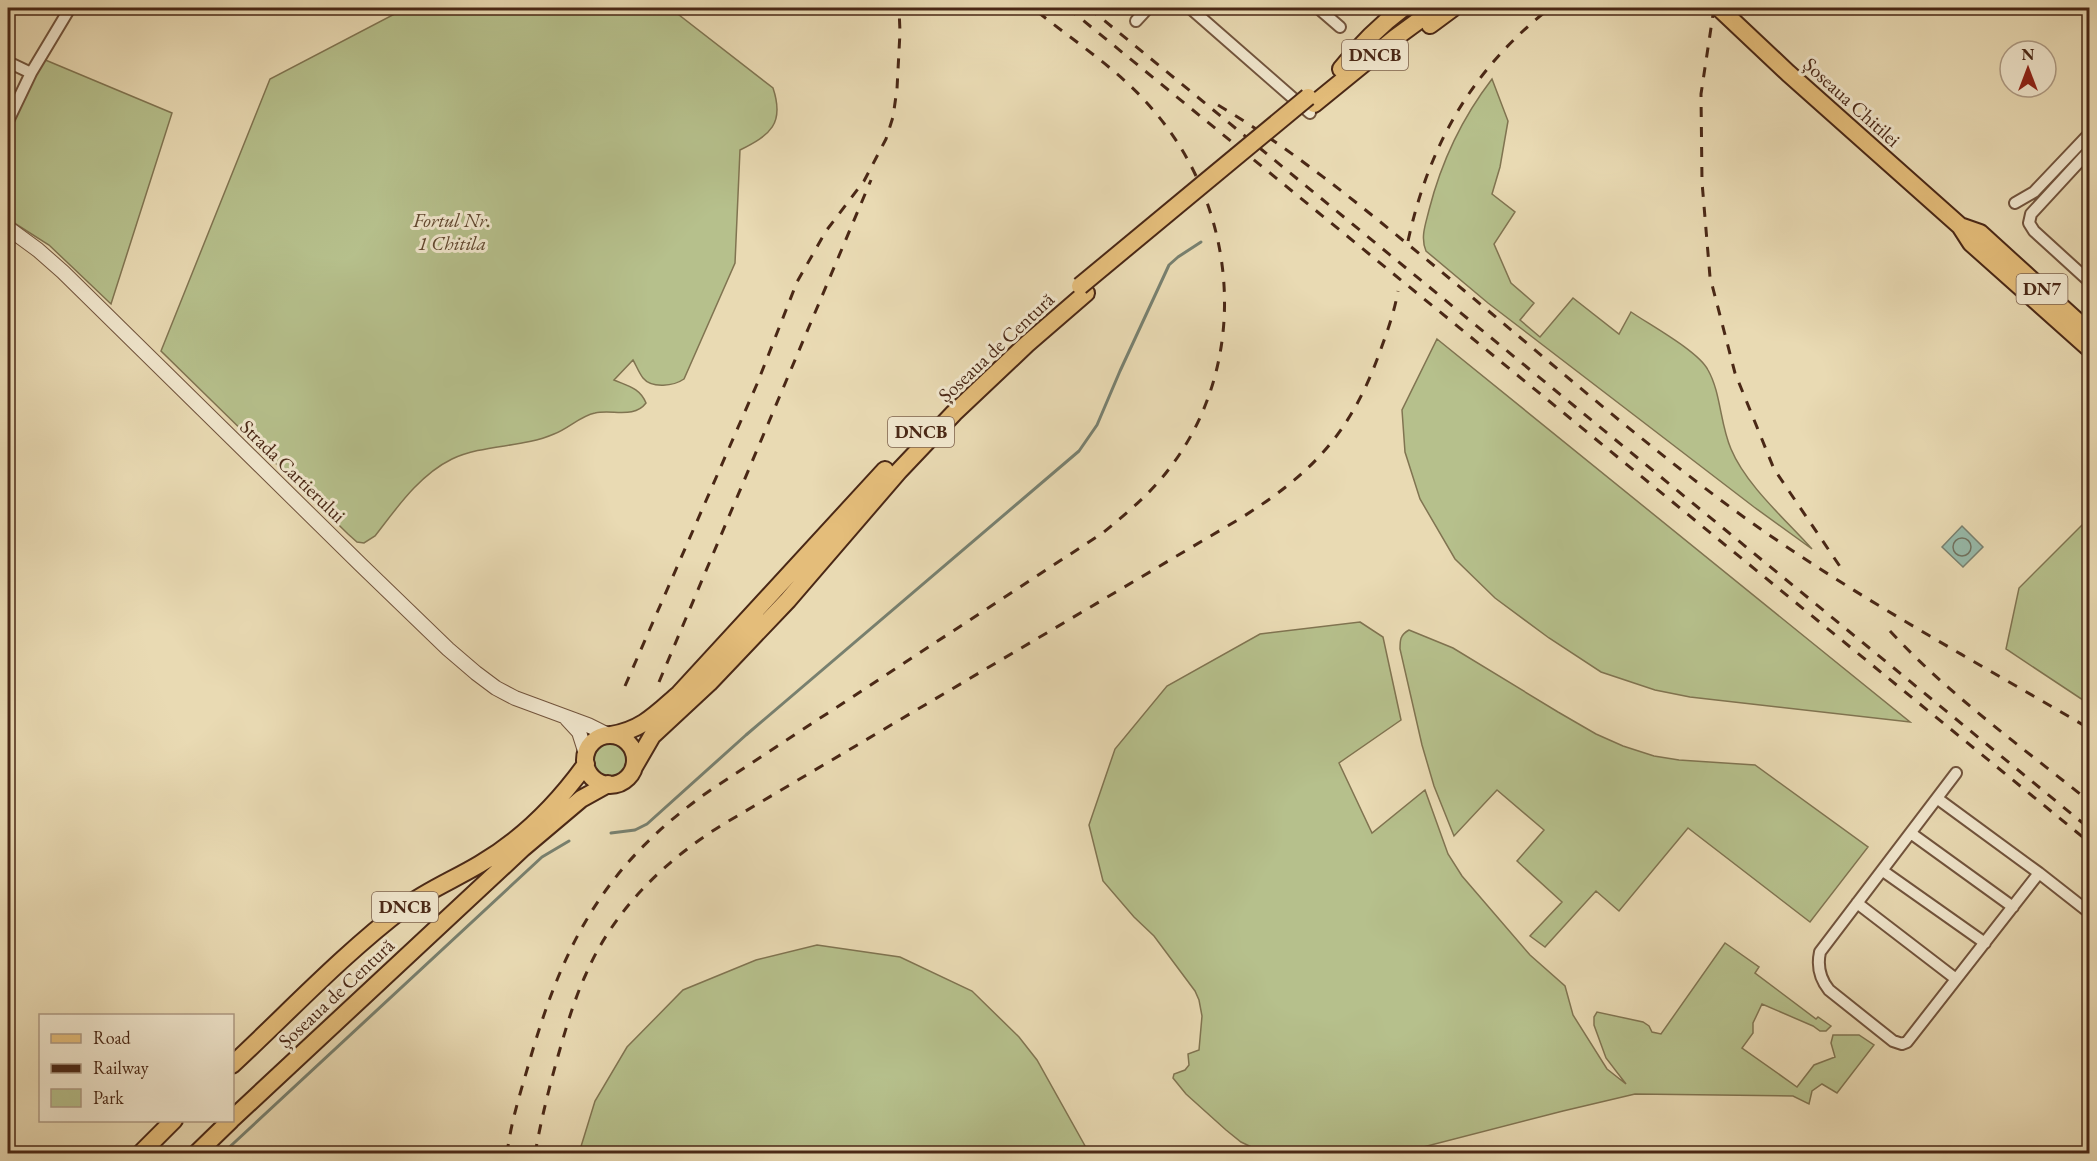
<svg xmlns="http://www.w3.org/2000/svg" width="2097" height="1161" font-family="'EB Garamond',serif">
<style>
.green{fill:#b6c08c;stroke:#807451;stroke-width:1.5}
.water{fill:#97bbab;stroke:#78806f;stroke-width:1.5}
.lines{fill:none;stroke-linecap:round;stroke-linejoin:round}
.shore{stroke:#707260;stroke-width:1.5}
.stream{stroke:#78806f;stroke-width:3}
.minor-casing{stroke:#72543d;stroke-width:14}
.tertiary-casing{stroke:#72543d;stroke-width:16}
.primary-casing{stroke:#4a2816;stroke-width:20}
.minor{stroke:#f1e7ce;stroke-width:10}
.tertiary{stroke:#f1e7ce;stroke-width:14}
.primary{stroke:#e4bd7a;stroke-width:16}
.rail{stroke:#4a2816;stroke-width:3;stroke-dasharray:10 10;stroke-linecap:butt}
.primary-bridge-casing{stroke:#4a2816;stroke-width:20;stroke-linecap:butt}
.primary-bridge{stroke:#e4bd7a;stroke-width:16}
.labels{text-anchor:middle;stroke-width:6;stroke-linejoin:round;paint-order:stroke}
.shield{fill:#f1e7ce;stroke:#7c614d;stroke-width:1.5}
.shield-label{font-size:18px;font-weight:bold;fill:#4a2816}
.street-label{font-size:20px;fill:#4a2816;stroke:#f1e7ce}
.park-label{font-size:20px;font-style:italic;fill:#60462e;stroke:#f1e7ce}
</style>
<rect width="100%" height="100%" fill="#e9dab3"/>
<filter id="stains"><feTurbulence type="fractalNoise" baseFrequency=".00333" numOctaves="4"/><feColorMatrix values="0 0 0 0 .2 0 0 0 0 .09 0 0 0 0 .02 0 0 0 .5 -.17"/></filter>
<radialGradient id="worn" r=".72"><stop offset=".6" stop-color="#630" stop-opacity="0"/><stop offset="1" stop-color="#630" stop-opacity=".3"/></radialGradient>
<!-- green -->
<path class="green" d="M 406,8 L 670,8 L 773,88 C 785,124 770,135 740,150 L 735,263 L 684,379 C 674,386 652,389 643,378 C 639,373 636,365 633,360 L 614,380 C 628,386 640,388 646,403 C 634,419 612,409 595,413 C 580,416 568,429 554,434 C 522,448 484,444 452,459 C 419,475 396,509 375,536 L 364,543 L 357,542 L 348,534 L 161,351 L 270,79 Z
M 43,59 L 172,113 L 111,304 L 49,245 L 8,219 L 8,132 Z
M 1492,79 L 1508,121 L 1500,167 L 1492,194 L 1515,212 L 1494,244 L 1511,283 L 1534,303 L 1520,320 L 1540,337 L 1573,298 L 1619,334 L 1631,312 C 1650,325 1698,351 1708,370 C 1721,393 1720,424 1731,449 C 1746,485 1785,519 1812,549 L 1754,507 L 1488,303 L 1426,251 C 1420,237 1426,223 1429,210 C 1441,163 1462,118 1492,79 Z
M 1437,339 L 1910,722 L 1690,697 L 1655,690 L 1601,672 L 1549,638 L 1495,598 L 1455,559 L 1420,499 L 1405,452 L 1402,410 Z
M 2089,518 L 2089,704 L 2006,649 L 2019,588 Z
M 1360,622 L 1383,637 L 1401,720 L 1339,763 L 1372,833 L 1425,790 L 1448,854 L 1462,876 L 1530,955 L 1565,986 L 1573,1015 L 1607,1069 L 1626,1084 L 1606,1058 L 1594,1025 L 1594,1017 L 1597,1012 L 1643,1022 L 1649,1026 L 1652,1032 L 1661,1034 L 1725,943 L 1759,967 L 1755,973 L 1816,1019 L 1818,1017 L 1831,1026 L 1826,1031 L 1820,1031 L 1813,1026 L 1762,1004 L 1753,1023 L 1753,1033 L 1742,1048 L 1797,1087 L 1814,1065 L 1835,1057 L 1831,1043 L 1833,1035 L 1859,1035 L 1874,1045 L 1837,1093 L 1822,1084 L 1812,1091 L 1809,1104 L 1793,1096 L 1635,1094 L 1563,1111 L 1400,1153 L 1266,1154 L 1241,1142 L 1226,1130 L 1186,1094 L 1173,1078 L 1174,1074 L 1185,1070 L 1189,1065 L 1188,1054 L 1199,1050 L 1202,1016 L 1199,1000 L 1195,991 L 1154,936 L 1134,917 L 1103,881 L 1089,825 L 1115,749 L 1167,686 L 1260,634 Z
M 1409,630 L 1453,648 L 1558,712 L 1596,734 L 1623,746 L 1654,756 L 1679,760 L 1755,765 L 1868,847 L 1810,922 L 1688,828 L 1619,911 L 1596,891 L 1545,947 L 1530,936 L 1562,902 L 1517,861 L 1544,830 L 1497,790 L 1454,836 L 1434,786 L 1422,745 L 1400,649 C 1400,640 1400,635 1409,630 Z
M594 760a17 17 0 1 1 34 0a17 17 0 1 1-34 0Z
M 817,945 L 900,957 L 972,991 L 1019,1037 L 1037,1060 L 1089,1153 L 579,1153 L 595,1101 L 627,1047 L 683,990 L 756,960 Z"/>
<!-- water -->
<path class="water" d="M 1962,526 L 1983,547 L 1963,567 L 1942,547 Z"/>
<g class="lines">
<!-- shore -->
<path class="shore" d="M1953 547a9 9 0 1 1 18 0a9 9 0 1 1-18 0Z"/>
<!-- stream -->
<path class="stream" d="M 611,833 L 635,830 L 647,824 L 746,735 L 1079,451 L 1097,425 L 1120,371 L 1169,265 L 1178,257 L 1201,242
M 222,1154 L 542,857 L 569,841"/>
<!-- minor casing -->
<g class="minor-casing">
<path id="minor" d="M 1190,8 L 1310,113
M 1318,8 L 1340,27
M 1136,21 L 1148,8
M 8,62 L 31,73
M 8,121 L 31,73 L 70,8
M 2090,150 L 2031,214 L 2029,223 L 2034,231 L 2090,282
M 2015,203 L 2034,192 L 2090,133
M 1956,773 L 1820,952 C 1817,966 1820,979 1829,990 L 1893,1041 L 1902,1044 L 1907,1042 L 2039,873
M 1938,799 L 2039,873 L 2090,913
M 1912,834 L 2013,907
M 1883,871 L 1985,943
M 1857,903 L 1956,979"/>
</g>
<!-- tertiary casing -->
<g class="tertiary-casing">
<path id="tertiary" d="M 8,228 L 38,250 L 63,272 L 360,564 L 448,649 L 476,673 L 496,688 L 515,698 L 588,725 L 608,735
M 567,719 L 579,732 L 586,754"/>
</g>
<!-- primary casing -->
<g class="primary-casing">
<path id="primary" d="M 1719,8 L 1788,73 L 1960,226 L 1971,243 L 2090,349
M 1430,25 L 1453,8
M 1341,69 C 1360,45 1379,26 1403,8
M 1314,104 L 1395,38 L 1436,8
M 1960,226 L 1980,233 L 2090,333
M 611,735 C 642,730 656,714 679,694 L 885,470
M585 760a25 25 0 1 1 50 0a25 25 0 1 1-50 0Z
M 634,767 L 652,736 L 709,683 L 788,600 L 899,471 L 954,413 L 1027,344 L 1086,293
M 232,1065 C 289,1012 343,954 405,907 C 428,890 455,879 480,864 C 521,840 558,803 586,764
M 232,1119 L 523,848 L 581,799 L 608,784
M 140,1154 L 174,1120
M 196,1154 L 231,1120"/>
</g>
<!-- minor -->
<use href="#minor" class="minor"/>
<!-- tertiary -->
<use href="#tertiary" class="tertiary"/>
<!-- primary -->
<use href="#primary" class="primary"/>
<!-- rail -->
<path class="rail" d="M 1068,8 L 2090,843
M 1089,8 L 2090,829
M 1714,8 L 1701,94 L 1702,182 L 1710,277 L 1735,373 L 1774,469 L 1841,568
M 1218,105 C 1285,145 1345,193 1405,242 C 1509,326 1608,415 1714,495 C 1831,584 1963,654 2090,729
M 1408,241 C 1429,145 1472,69 1550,8
M 1890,631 C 1949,695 2022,747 2090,802
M 659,682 L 871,180
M 625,686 L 757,384 L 797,282 L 826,231 L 864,181 L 886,139 L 893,117 L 897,89 L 900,32 L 899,8
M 507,1154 C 511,1120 522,1088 531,1056 C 566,936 609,861 712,789 L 1104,532 C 1127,513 1151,493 1169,469 C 1251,363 1239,210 1154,111 C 1120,70 1073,41 1033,8
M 535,1154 C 541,1120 549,1088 558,1056 C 566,1028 574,1000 586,974 C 613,911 664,861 722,825 L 1241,518 C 1311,474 1349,435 1378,357 C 1386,335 1394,314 1398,291"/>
<!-- primary-bridge casing -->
<g class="primary-bridge-casing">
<path id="primary-bridge" d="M 1080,286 L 1308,97"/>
</g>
<!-- primary-bridge -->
<use href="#primary-bridge" class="primary-bridge"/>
</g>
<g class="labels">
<!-- shield labels -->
<g class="shield">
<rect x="1342" y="40" width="66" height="30" rx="4.5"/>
<rect x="2016.5" y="274" width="51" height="30" rx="4.5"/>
<rect x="888" y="417" width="66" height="30" rx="4.5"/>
<rect x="372" y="892" width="66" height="30" rx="4.5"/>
</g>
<g class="shield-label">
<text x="1375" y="61">DNCB</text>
<text x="2042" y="295">DN7</text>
<text x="921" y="438">DNCB</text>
<text x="405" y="913">DNCB</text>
</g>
<!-- street labels -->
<g class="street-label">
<text transform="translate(1852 102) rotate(42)" y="7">Șoseaua Chitilei</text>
<text transform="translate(996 347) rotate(-43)" y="7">Șoseaua de Centură</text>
<text transform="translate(293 471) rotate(44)" y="7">Strada Cartierului</text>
<text transform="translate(336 993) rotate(-43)" y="7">Șoseaua de Centură</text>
</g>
<!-- park labels -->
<g class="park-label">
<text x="452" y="227">Fortul Nr.<tspan x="452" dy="23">1 Chitila</tspan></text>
</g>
</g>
<!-- margin -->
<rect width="2097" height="1161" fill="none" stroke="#e9dab3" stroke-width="30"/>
<rect x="9" y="9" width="2079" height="1143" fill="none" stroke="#4a2816" stroke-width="3"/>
<rect x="15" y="15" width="2067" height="1131" fill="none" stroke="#4a2816" stroke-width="1.5"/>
<!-- legend -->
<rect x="39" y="1014" width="195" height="108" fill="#f1e7ce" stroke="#ae9b84" stroke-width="1.5"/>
<rect x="51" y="1034" width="30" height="9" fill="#e4bd7a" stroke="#ae9b84" stroke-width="1.5"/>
<text x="93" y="1044" font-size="18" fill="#4a2816">Road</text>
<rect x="51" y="1064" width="30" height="9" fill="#4a2816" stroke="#ae9b84" stroke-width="1.5"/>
<text x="93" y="1074" font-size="18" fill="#4a2816">Railway</text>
<rect x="51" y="1089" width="30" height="18" fill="#b6c08c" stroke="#ae9b84" stroke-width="1.5"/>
<text x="93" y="1104" font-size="18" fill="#4a2816">Park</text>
<!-- north arrow -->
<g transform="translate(2028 69)"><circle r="28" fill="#f1e7ce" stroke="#ae9b84" stroke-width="1.5"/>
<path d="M0-4.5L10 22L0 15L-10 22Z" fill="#8f2418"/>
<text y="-9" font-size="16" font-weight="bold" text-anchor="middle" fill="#4a2816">N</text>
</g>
<rect width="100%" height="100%" filter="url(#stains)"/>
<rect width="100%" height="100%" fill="url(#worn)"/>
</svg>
